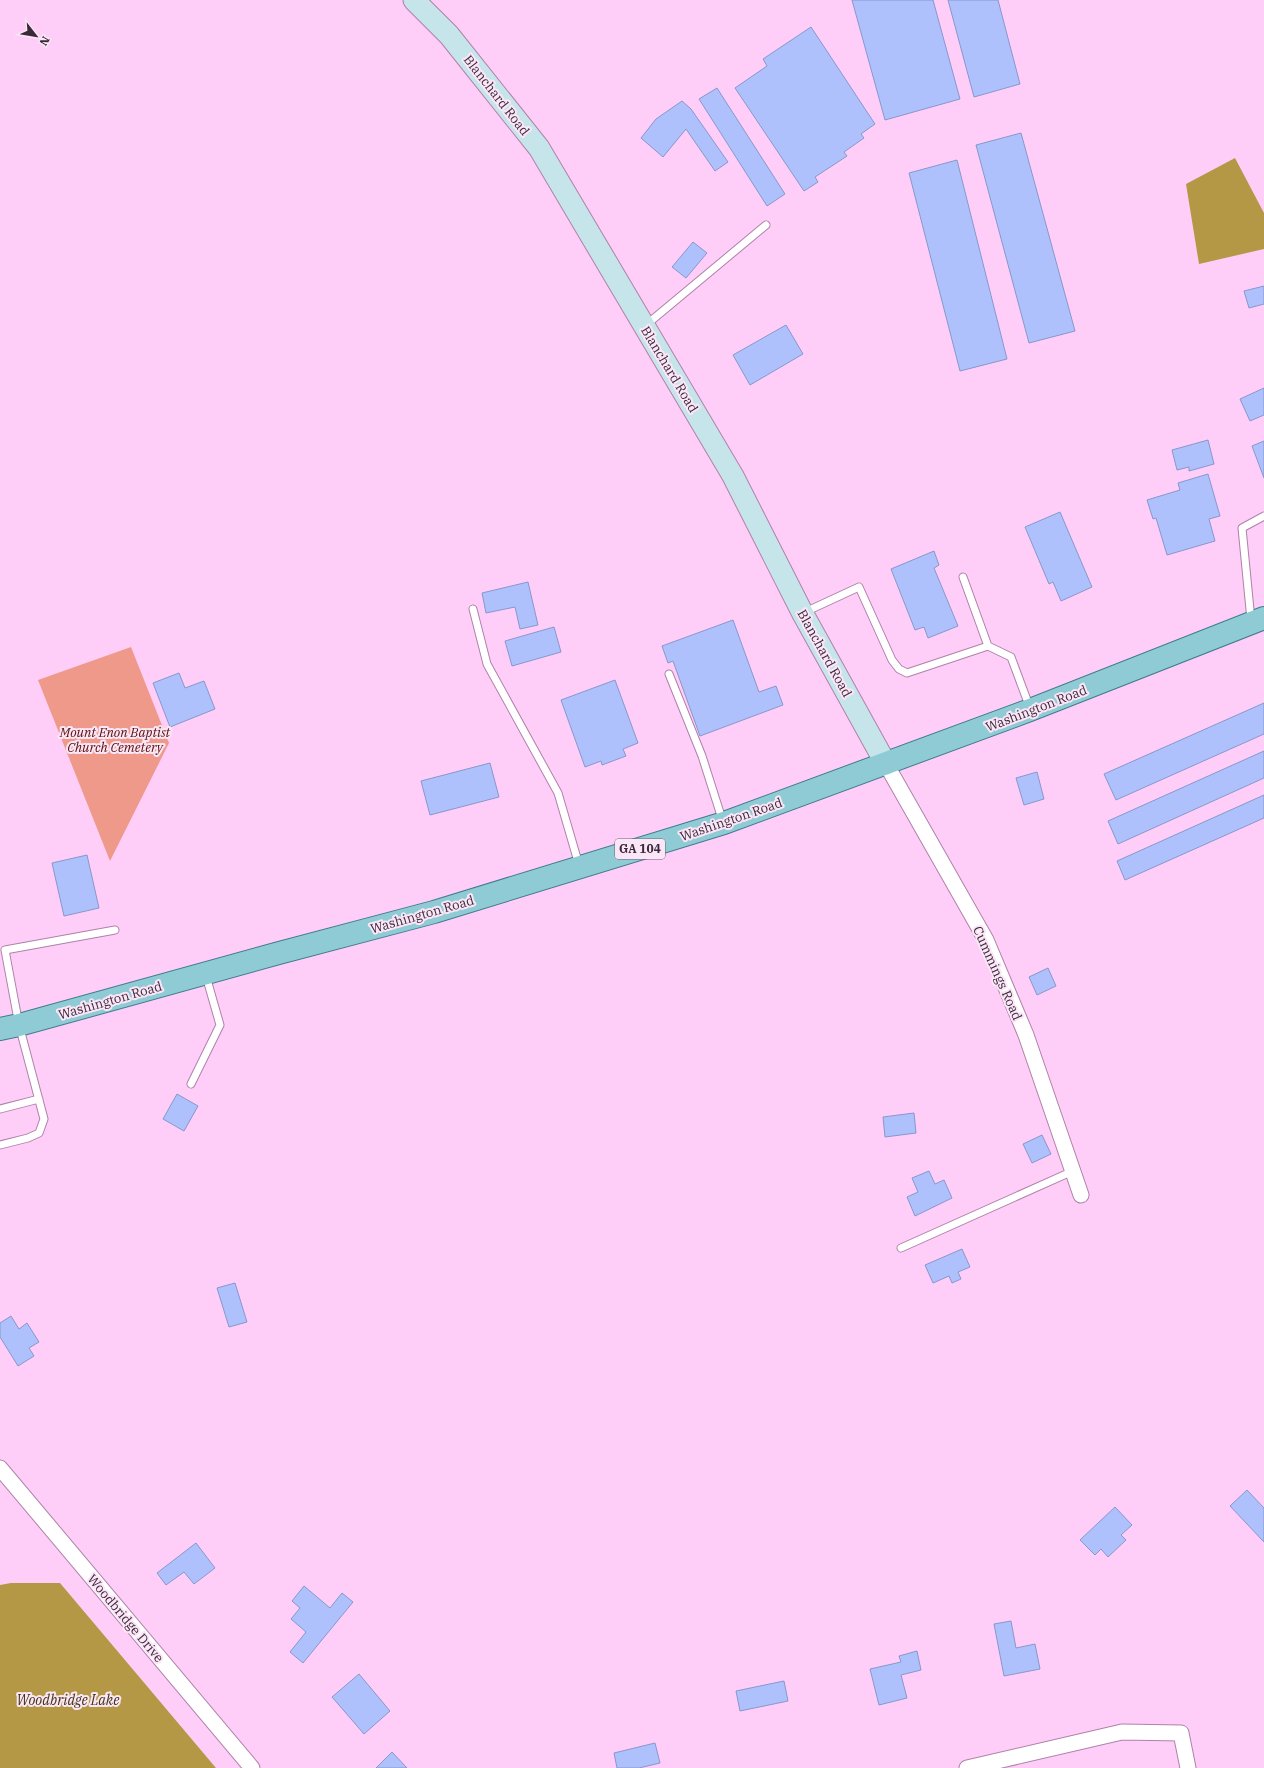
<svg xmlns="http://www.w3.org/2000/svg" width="1264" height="1768" font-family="'IBM Plex Serif',serif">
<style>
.green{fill:#ef998a}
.water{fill:#b59846}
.building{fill:#aec1fc;stroke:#8798ca}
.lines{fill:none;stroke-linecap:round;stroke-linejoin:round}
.lane-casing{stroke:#ae82a9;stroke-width:9}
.street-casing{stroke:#ae82a9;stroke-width:17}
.secondary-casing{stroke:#ae82a9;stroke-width:23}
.primary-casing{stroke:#407c8c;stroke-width:24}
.lane{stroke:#fff;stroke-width:7}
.street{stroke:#fff;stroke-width:15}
.secondary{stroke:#c6e5ea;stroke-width:21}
.primary{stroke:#8ecbd5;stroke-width:22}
.labels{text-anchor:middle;stroke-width:4;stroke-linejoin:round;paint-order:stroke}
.shield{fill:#fae6f7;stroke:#746272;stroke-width:1}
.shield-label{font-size:12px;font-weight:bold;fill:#3b2939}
.street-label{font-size:13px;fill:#3b2939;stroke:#fae6f7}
.park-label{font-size:13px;font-style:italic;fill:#5a0d06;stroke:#fae6f7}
.water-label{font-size:14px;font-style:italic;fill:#413511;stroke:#fae6f7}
</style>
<rect width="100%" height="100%" fill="#fecef8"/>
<!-- green -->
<path class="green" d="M 131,647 L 169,743 L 110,861 L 38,680 Z"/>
<!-- water -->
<path class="water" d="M 1235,158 L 1264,213 L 1264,249 L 1199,264 L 1186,184 Z
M 11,1583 L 60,1583 L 216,1768 L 0,1768 L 0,1585 Z"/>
<!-- building -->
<path class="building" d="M 852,0 L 933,0 L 960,99 L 885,120 Z
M 948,0 L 998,0 L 1020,84 L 974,97 Z
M 811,27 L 875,124 L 861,134 L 864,138 L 844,152 L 847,156 L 815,177 L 818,182 L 804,191 L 735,88 L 767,66 L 763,59 Z
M 717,88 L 785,194 L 767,206 L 699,99 Z
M 682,101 L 691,109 L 728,162 L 715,171 L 686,129 L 663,157 L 641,138 L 656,119 Z
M 1021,133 L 1075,331 L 1029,343 L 976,145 Z
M 957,160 L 1007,359 L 960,371 L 909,173 Z
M 693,242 L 707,253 L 686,278 L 672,267 Z
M 1264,286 L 1264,304 L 1249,308 L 1244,291 Z
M 786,325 L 803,354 L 750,385 L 733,355 Z
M 1264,388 L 1264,415 L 1250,421 L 1240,399 Z
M 1208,440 L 1214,464 L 1189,471 L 1189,467 L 1177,470 L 1172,450 Z
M 1264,441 L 1264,478 L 1252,446 Z
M 1208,474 L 1220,516 L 1209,519 L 1215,541 L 1167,555 L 1156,518 L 1153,519 L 1147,500 L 1180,490 L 1178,483 Z
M 1060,512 L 1092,587 L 1061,601 L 1053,582 L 1049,584 L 1025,527 Z
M 934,551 L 939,565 L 934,568 L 958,626 L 928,638 L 924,627 L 915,630 L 891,569 Z
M 528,582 L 538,625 L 520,629 L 515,607 L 486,613 L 482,593 Z
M 733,620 L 759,692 L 776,686 L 783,705 L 700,736 L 673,661 L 668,663 L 662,646 Z
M 554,627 L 561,652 L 512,666 L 505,641 Z
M 179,673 L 185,688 L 204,681 L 215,709 L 170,727 L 153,683 Z
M 615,680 L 638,743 L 623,749 L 626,756 L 602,765 L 601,761 L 585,767 L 561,700 Z
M 1264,703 L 1264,734 L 1116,800 L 1104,774 Z
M 1264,751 L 1264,778 L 1118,844 L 1108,821 Z
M 490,763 L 499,797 L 430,815 L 421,781 Z
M 1037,772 L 1044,799 L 1024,805 L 1016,778 Z
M 1264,795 L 1264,818 L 1125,880 L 1117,861 Z
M 87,855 L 99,908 L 64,916 L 52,863 Z
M 1048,968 L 1056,986 L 1037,995 L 1029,977 Z
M 177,1094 L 198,1106 L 184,1131 L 163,1119 Z
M 914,1113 L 916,1133 L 885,1137 L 883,1117 Z
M 1042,1135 L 1051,1154 L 1032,1163 L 1023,1144 Z
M 929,1171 L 935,1184 L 944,1180 L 952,1198 L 915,1216 L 907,1197 L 918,1192 L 912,1178 Z
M 962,1249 L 970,1267 L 958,1272 L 961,1279 L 952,1283 L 949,1276 L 933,1283 L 925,1265 Z
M 235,1283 L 247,1322 L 229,1327 L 217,1288 Z
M 11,1316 L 19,1329 L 27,1323 L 39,1342 L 29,1348 L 34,1356 L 18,1366 L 0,1337 L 0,1323 Z
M 1247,1490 L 1264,1508 L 1264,1542 L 1230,1506 Z
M 1115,1507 L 1132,1525 L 1121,1535 L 1126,1540 L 1108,1557 L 1101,1549 L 1095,1555 L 1080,1540 Z
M 196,1543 L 215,1568 L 194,1584 L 184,1572 L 166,1585 L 157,1573 Z
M 304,1586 L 330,1608 L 342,1593 L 353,1602 L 303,1663 L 290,1652 L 306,1632 L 291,1619 L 300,1608 L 292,1601 Z
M 1011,1621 L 1016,1648 L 1035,1644 L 1040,1669 L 1004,1676 L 994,1624 Z
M 917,1651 L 921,1670 L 901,1675 L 907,1698 L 879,1705 L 870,1669 L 901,1662 L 899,1656 Z
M 359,1674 L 390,1711 L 364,1734 L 332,1697 Z
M 784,1681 L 788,1701 L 740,1711 L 736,1691 Z
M 655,1743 L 660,1763 L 639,1768 L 617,1768 L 614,1753 Z
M 392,1752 L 407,1768 L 376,1768 Z"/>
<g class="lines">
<!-- lane casing -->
<g class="lane-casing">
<path id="lane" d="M 646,325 L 766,225
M 963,577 L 988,646
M 473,609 L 487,664 L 558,793 L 579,865
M 805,612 L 859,587 L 892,660 L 899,669 L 907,673 L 988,646 L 1011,657 L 1030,708
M 1251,620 L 1242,528 L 1264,516
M 669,674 L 702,756 L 723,822
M 191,1084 L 220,1025 L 206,976
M 0,1109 L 39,1099
M 0,1145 L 28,1138 L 39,1133 L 44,1119 L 19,1025 L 5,950 L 115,930
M 901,1248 L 1073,1171"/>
</g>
<!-- street casing -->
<g class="street-casing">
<path id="street" d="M 886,764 L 986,940 L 1026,1035 L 1081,1195
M 0,1468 L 252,1768
M 967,1768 L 1122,1732 L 1181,1733 L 1188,1768"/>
</g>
<!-- secondary casing -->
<g class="secondary-casing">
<path id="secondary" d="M 414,0 L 449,35 L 539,148 L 733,476 L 803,614 L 886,764"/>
</g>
<!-- primary casing -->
<g class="primary-casing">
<path id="primary" d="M 0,1029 L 19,1025 L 279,953 L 434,912 L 724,823 L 1030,710 L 1264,618"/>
</g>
<!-- lane -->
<use href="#lane" class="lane"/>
<!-- street -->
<use href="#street" class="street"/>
<!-- secondary -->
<use href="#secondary" class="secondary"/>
<!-- primary -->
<use href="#primary" class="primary"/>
</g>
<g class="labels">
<!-- shield labels -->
<rect class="shield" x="615" y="839" width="50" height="20" rx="3"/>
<g class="shield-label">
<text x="640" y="853">GA 104</text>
</g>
<!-- street labels -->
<g class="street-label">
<text transform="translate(497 95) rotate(52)" y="5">Blanchard Road</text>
<text transform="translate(670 369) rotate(59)" y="5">Blanchard Road</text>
<text transform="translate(825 653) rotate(61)" y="5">Blanchard Road</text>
<text transform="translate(1036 708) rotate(-21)" y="5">Washington Road</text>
<text transform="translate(731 819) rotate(-19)" y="5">Washington Road</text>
<text transform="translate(422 914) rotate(-16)" y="5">Washington Road</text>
<text transform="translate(998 973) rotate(66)" y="5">Cummings Road</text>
<text transform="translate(110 1000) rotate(-16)" y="5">Washington Road</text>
<text transform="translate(126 1618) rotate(50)" y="5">Woodbridge Drive</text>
</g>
<!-- park labels -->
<g class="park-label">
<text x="115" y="737">Mount Enon Baptist<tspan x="115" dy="15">Church Cemetery</tspan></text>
</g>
<!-- water labels -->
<g class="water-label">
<text x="68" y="1705">Woodbridge Lake</text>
</g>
</g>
<!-- north arrow -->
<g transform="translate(36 36) rotate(121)" stroke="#fae6f7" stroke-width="3" paint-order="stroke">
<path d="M0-3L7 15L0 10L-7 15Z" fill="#3b2939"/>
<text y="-6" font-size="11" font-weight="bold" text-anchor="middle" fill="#3b2939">N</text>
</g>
</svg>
